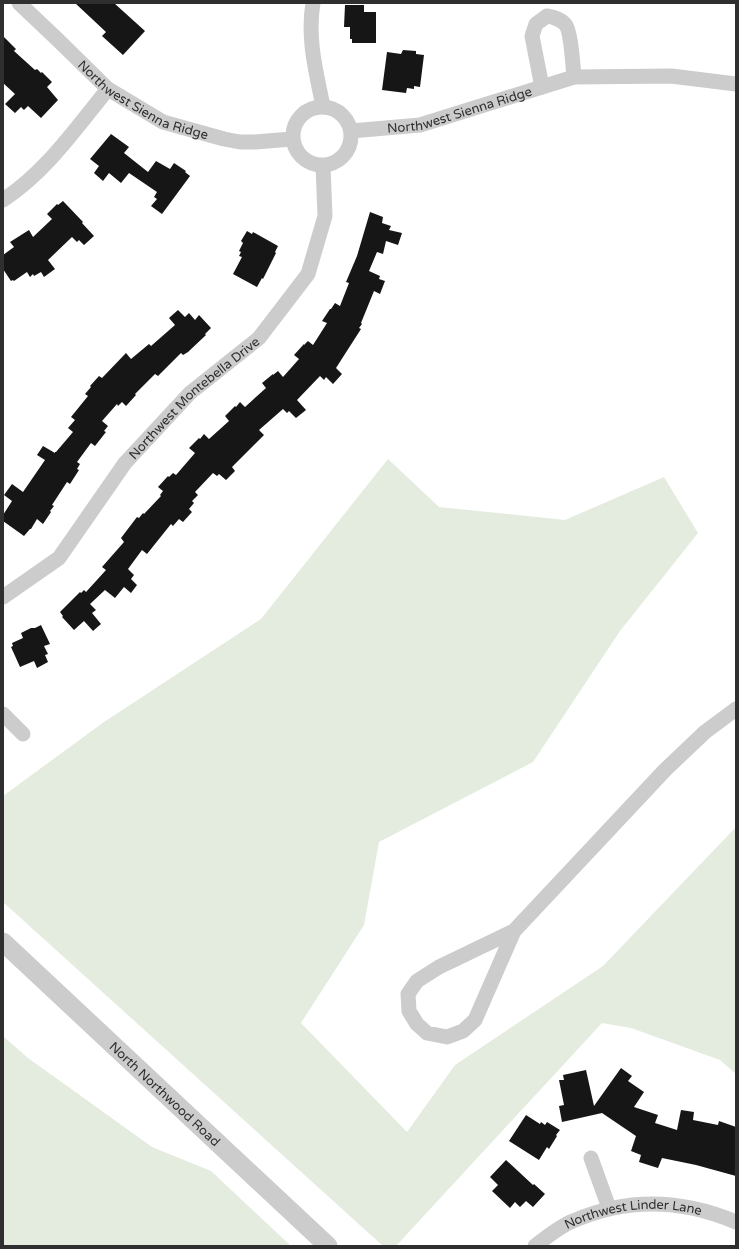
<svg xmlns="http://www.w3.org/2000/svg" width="739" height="1249" font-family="'Varela Round',sans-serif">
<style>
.green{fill:#e4ebdf}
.building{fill:#161616}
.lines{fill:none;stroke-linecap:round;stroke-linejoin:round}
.minor{stroke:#ccc;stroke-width:15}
.tertiary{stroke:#ccc;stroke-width:19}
.labels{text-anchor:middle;stroke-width:4;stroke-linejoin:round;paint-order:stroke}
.street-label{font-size:13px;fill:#2f2f2f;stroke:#fff}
</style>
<rect width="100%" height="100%" fill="#fff"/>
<!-- green -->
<path class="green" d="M 388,459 L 439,507 L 565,520 L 664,477 L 698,533 L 620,631 L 533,762 L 379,842 L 364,925 L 301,1023 L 407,1132 L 455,1065 L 603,966 L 736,827 L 736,1074 L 720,1060 L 631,1028 L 602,1023 L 396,1246 L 383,1246 L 3,902 L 3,796 L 104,722 L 261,619 Z
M 3,1036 L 28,1058 L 152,1147 L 211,1171 L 291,1246 L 3,1246 Z"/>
<!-- building -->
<path class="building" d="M 75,3 L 114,3 L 145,31 L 123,55 L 102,36 L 106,32 Z
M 345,5 L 364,5 L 364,12 L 376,12 L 376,43 L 352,43 L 352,39 L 350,39 L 350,27 L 344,27 Z
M 3,36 L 16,49 L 14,51 L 35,70 L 37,69 L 41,73 L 42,72 L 52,82 L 47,87 L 58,100 L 41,118 L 28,106 L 24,110 L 21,107 L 15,113 L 5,104 L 15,94 L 3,83 Z
M 403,50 L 416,51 L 416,54 L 424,55 L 420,87 L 414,86 L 414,89 L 407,88 L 406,93 L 382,90 L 387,52 L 401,54 Z
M 111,134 L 129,147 L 124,153 L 148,172 L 156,161 L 170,169 L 174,163 L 186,171 L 185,172 L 190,176 L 162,214 L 151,206 L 157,199 L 154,197 L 157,192 L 129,173 L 121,183 L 109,173 L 103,181 L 94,173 L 99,166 L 90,159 Z
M 63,201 L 83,222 L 82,223 L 94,236 L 84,245 L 79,240 L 77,242 L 72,237 L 48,260 L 55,269 L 44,277 L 41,272 L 34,276 L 33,274 L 30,277 L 27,272 L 14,281 L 13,280 L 11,281 L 3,269 L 3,255 L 14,247 L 10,242 L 29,230 L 33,237 L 52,219 L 47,214 L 57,204 L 58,205 Z
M 370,212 L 383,217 L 382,223 L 391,226 L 389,230 L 402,233 L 398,245 L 386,241 L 383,254 L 377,252 L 369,271 L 380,276 L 379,279 L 385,281 L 380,294 L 374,291 L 361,323 L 362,324 L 359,328 L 361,329 L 336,368 L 342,374 L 333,384 L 326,377 L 324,380 L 320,376 L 297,400 L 306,410 L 296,418 L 289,411 L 287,413 L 283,409 L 259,430 L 264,435 L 232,467 L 235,471 L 226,480 L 219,474 L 217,476 L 213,473 L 195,492 L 198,495 L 192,501 L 194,503 L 189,509 L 192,512 L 183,522 L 179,519 L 173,526 L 171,524 L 147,554 L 142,550 L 128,569 L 134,575 L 131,579 L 137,585 L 131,593 L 124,587 L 115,598 L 105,590 L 90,604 L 96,610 L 92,613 L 101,624 L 93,631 L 84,621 L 74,630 L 62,617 L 63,616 L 60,612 L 80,592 L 81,593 L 84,590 L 86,592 L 106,570 L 102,567 L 124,542 L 121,538 L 137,517 L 139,518 L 143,513 L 144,514 L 161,496 L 160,495 L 163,491 L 158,487 L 168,476 L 169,477 L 173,473 L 176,475 L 195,453 L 189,448 L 199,438 L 200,439 L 204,434 L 209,439 L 229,421 L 225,416 L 235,406 L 236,407 L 240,402 L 245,407 L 266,388 L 262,383 L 273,374 L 273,375 L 278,371 L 283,377 L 299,359 L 294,355 L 304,344 L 304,345 L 308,341 L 313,345 L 327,323 L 322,321 L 330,309 L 331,309 L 335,303 L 340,306 L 349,283 L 346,282 L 357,256 Z
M 247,231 L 252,234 L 253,232 L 278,246 L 275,252 L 276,253 L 263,279 L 262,278 L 257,287 L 233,274 L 242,257 L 239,256 L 241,252 L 239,251 L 243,243 L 241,241 Z
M 178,310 L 185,317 L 189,313 L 195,320 L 199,315 L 211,328 L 205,334 L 206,335 L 188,352 L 183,355 L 181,353 L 158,376 L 155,374 L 135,394 L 136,395 L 126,406 L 122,402 L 118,406 L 117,404 L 102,421 L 108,426 L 104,431 L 106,432 L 95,446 L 91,443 L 77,462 L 80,464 L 77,469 L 79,470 L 70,484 L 67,482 L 52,505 L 54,506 L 50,511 L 51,512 L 43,524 L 37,519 L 31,529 L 30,529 L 24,536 L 3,521 L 3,515 L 12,501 L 4,495 L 12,484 L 23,492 L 45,460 L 37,455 L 43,446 L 55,453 L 55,452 L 56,452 L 73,432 L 68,428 L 75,420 L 71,417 L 88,396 L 85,394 L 91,387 L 90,386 L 99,376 L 102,378 L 126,353 L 131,359 L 149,344 L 151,346 L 175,325 L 169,318 Z
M 41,625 L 50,644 L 44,646 L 48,654 L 45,655 L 48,662 L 37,668 L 34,661 L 20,667 L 11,647 L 13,646 L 12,643 L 23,638 L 21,633 L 31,628 L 35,628 Z
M 621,1068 L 632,1076 L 628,1081 L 644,1092 L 634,1107 L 658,1115 L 655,1123 L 677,1130 L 681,1110 L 694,1112 L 693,1120 L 718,1125 L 719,1121 L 736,1127 L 736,1176 L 696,1165 L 662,1158 L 658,1168 L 639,1162 L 641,1155 L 631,1151 L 636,1136 L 602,1113 L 562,1122 L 559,1106 L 564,1105 L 559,1080 L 564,1080 L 563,1075 L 586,1070 L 594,1106 Z
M 526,1115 L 540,1124 L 541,1122 L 545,1125 L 547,1122 L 560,1130 L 556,1135 L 557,1136 L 549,1149 L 547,1147 L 539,1160 L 509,1141 Z
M 506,1160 L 533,1185 L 534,1184 L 545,1194 L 533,1207 L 526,1201 L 520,1207 L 515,1202 L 510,1208 L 492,1191 L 498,1185 L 490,1177 Z"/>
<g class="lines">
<!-- minor -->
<g class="minor">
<path id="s1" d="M 19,3 L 58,40 L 108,89 L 163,122 L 224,139 L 240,142 L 255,142 L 292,139"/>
<path d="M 313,3 C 307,38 316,72 323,106"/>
<path d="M 542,87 L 532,36 L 536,24 L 547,16 C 554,17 560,19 565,24 C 571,30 573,67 574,77"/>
<circle cx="322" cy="136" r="29"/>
<path id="s2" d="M 351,131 L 420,125 L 574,77 L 671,76 L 736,84"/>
<path d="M 3,200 C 46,172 76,128 108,89"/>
<path id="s3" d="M 3,597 L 59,558 L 125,463 L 190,393 L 259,338 L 308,274 L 325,216 L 323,166"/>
<path d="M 3,714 L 23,734"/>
<path d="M 514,931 L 439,967 L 417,981 L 408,994 L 409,1011 L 417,1024 L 427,1033 L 447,1037 L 463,1031 L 475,1020 L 514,931 L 665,770 L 705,732 L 736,709"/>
<path d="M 591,1158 L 609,1208"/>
<path id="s4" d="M 535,1246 C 547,1237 560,1226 573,1221 C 628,1197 682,1199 736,1222"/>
</g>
<!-- tertiary -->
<path class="tertiary" id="s5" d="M 3,942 L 328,1246"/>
</g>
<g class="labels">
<!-- street labels -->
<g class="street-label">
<text dy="5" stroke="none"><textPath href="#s1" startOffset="160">Northwest Sienna Ridge</textPath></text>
<text dy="5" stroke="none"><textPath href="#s2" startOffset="111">Northwest Sienna Ridge</textPath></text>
<text dy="5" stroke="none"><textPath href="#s3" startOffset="279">Northwest Montebella Drive</textPath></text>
<text dy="5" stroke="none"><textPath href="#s5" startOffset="222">North Northwood Road</textPath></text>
<text dy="5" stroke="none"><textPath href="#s4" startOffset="107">Northwest Linder Lane</textPath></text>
</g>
</g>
<!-- border -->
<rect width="739" height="1249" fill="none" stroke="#2f2f2f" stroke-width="8"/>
</svg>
